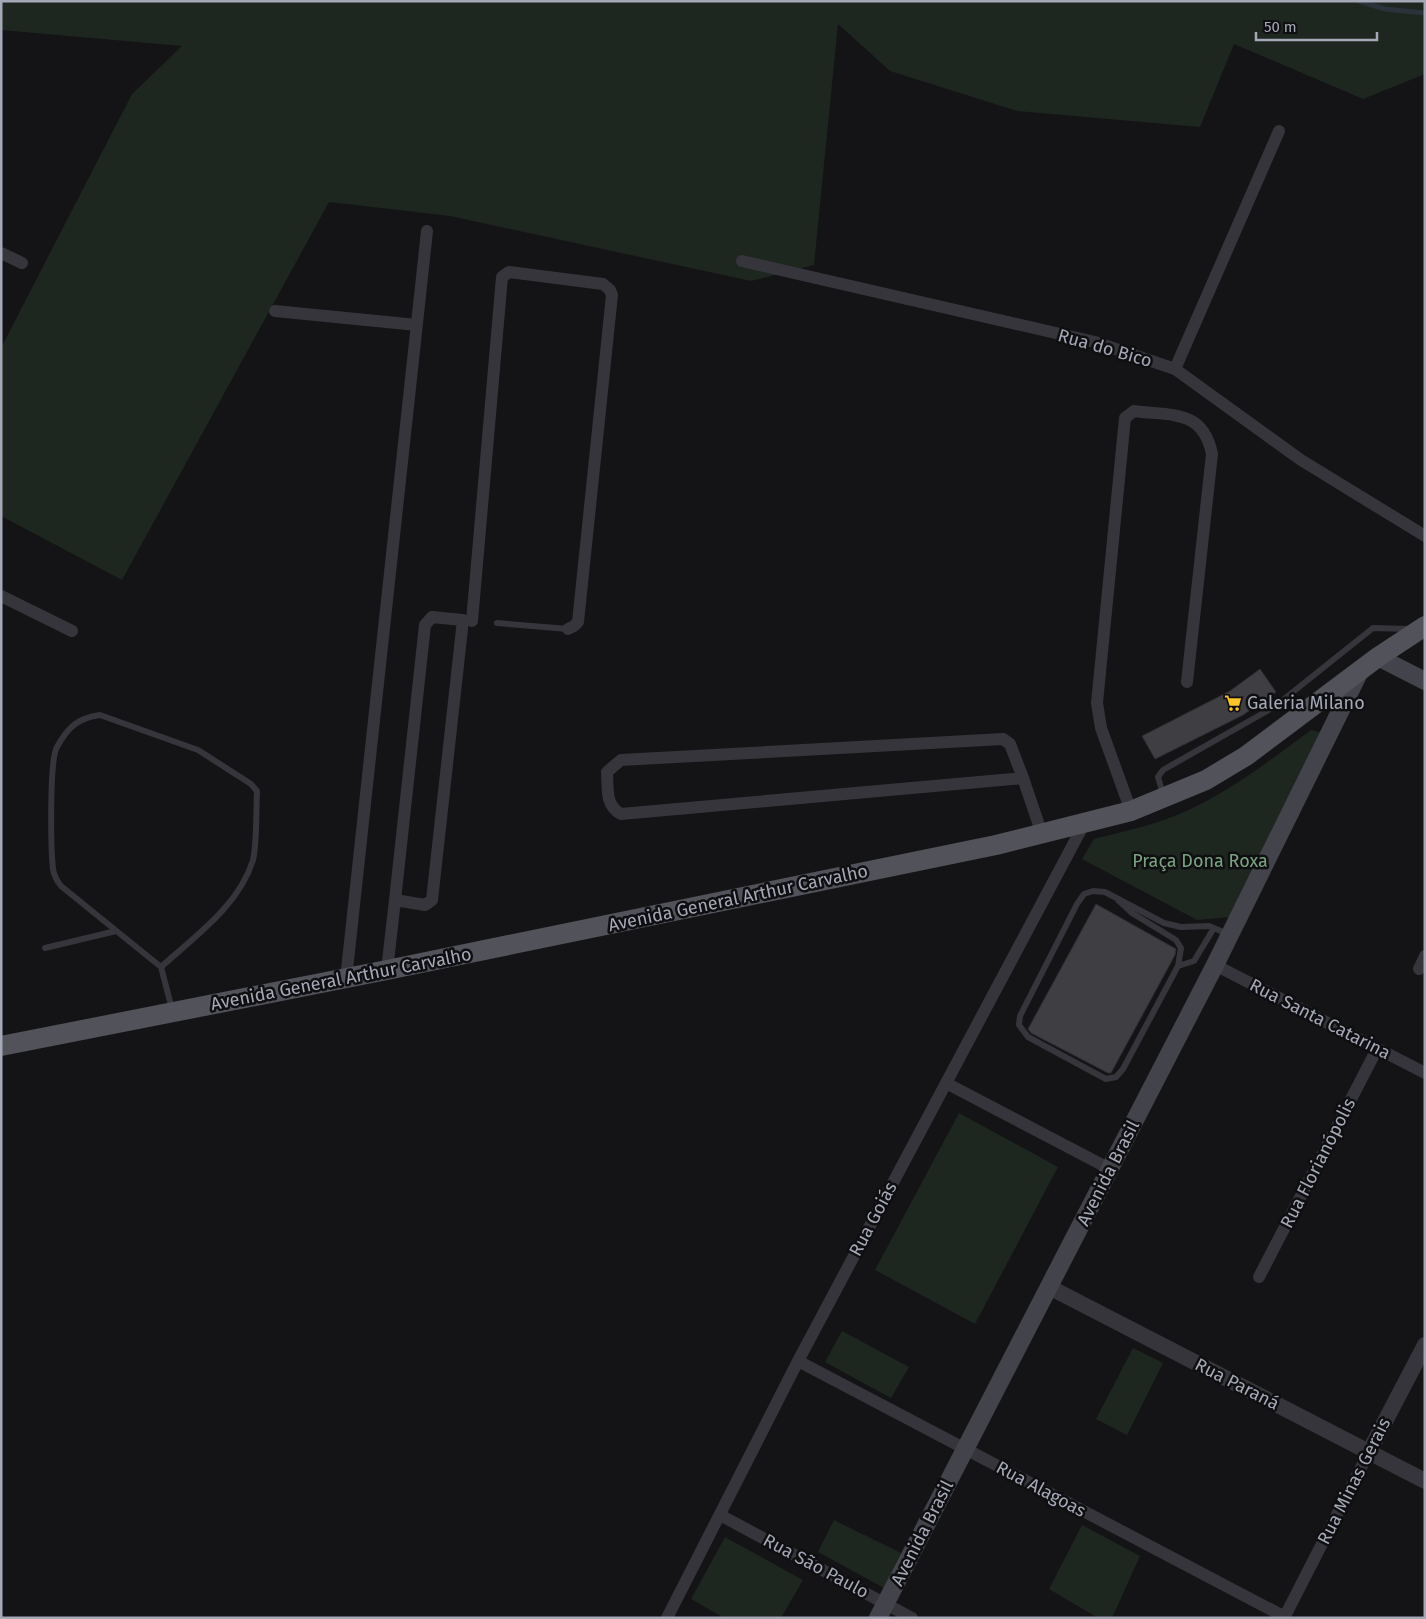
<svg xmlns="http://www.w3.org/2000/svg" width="1426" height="1619" font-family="'Fira Sans',sans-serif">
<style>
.green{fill:#1e2620}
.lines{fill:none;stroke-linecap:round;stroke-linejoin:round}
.stream{stroke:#2a323a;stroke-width:5}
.building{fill:#3e3e43;stroke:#2e2e32}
.service{stroke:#35353b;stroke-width:6}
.minor{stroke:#35353b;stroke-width:12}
.tertiary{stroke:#35353b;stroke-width:16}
.secondary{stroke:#43444b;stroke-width:18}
.primary{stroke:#51525a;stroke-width:20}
.labels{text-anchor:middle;stroke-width:5;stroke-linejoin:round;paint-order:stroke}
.street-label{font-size:18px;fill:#a5a9b7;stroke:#0f0f11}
.poi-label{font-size:18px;fill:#a5a9b7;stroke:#0f0f11;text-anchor:start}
.park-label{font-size:18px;fill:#7ba381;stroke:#0f0f11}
</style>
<rect width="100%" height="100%" fill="#141416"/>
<!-- green -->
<path class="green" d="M 1,1 L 1425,1 L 1425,74 L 1363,99 L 1234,44 L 1200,127 L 1017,111 L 890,71 L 838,24 L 814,265 L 751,281 L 450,216 L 329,202 L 122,580 L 1,516 L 1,348 L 132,94 L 182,46 L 1,30 Z
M 1311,730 L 1320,732 L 1231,917 L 1197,920 L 1082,859 L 1094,839 C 1117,833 1141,828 1164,820 C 1218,801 1265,764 1311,730 Z
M 959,1113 L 1058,1167 L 975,1324 L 875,1270 Z
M 842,1331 L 909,1367 L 891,1398 L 825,1362 Z
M 1133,1348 L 1163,1363 L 1127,1435 L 1096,1419 Z
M 834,1520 L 901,1553 L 884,1588 L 818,1552 Z
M 1082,1525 L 1140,1556 L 1112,1618 L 1098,1618 L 1049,1589 Z
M 725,1537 L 803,1580 L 781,1618 L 724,1618 L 691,1599 Z"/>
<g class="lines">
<!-- stream -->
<path class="stream" d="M 1359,1 L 1385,9 L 1425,13"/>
</g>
<!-- building -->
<path class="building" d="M 1260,669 L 1276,692 L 1243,715 L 1155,759 L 1142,736 L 1230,691 Z
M 1096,904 L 1176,949 L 1175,955 L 1111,1073 L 1108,1073 L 1031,1033 L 1028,1029 Z"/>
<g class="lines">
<!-- service -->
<path class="service" d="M 497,623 L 568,629
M 1163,794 L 1158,777 L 1163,770 L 1274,707 L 1373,628 L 1410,629
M 1118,900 L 1132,913 L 1176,940 L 1181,948 L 1178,966 L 1123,1069 L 1116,1077 L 1106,1079 L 1028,1037 L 1019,1025 L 1020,1016 L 1077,904 L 1084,894 L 1093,891 L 1105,892 L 1164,923 L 1181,927 L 1209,926 L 1228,934
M 45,948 L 116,931
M 1178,966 L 1194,961 L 1214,928
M 161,967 C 194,937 239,906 253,860 C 257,844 256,810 257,791 L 251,784 L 198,750 L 100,715 C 78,718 68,727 57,747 C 49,760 51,851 53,869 C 54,876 57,881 61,886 L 161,967 L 172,1009"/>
<!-- minor -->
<path class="minor" d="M 1,253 L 22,263
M 742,261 L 1095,342 L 1175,369 L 1301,460 L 1425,536
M 275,311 L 417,325
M 1175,369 L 1279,131
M 1,596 L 72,631
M 472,621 L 502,277 L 509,272 L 603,284 L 610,290 L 612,295 L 578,622 L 574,626 L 568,629
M 1003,739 L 1010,744 L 1023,778 L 621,814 C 605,805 608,789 607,772 L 621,760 Z
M 1023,778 L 1042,834
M 1131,811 L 1101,728 L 1097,703 L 1125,418 L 1134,411 C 1171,416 1203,409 1212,454 L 1187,682
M 1215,965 L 1425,1073
M 1419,969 L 1425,956
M 387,970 L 395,900 L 425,625 L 432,617 L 463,620 L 432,900 L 425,905 L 395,900
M 346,979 L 427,231
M 946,1083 L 1110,1169
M 1259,1277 L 1377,1049
M 798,1361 L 1285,1617
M 720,1515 L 912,1618
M 667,1618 L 798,1361 L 1084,824
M 1284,1618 L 1369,1452"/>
<!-- tertiary -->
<path class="tertiary" d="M 1049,1287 L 1425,1481
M 1369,1452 L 1425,1345"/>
<!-- secondary -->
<path class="secondary" d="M 1378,657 L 1425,681
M 878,1618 L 1215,965 L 1361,669"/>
<!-- primary -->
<path class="primary" d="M 1,1046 L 387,970 L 996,845 L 1131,811 L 1206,780 L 1246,756 L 1378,657 L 1425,626"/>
</g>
<!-- icons -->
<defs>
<g id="supermarket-bare" transform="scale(1.35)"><path d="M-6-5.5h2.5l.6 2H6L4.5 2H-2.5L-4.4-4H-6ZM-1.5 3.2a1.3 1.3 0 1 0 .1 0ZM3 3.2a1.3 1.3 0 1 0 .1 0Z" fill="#f9c529" stroke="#0f0f11" stroke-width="2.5" paint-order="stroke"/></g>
</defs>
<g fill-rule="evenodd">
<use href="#supermarket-bare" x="1233" y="703"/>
</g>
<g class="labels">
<!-- street labels -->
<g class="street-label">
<text transform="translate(1105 348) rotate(16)" y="6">Rua do Bico</text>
<text transform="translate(738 898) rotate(-12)" y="6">Avenida General Arthur Carvalho</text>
<text transform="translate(341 979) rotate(-11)" y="6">Avenida General Arthur Carvalho</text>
<text transform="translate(1320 1019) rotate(27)" y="6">Rua Santa Catarina</text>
<text transform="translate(1318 1163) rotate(-63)" y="6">Rua Florianópolis</text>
<text transform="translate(1108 1173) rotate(-63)" y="6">Avenida Brasil</text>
<text transform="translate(873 1219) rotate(-62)" y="6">Rua Goiás</text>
<text transform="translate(1237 1384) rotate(27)" y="6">Rua Paraná</text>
<text transform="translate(1354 1481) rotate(-63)" y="6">Rua Minas Gerais</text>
<text transform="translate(1041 1489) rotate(28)" y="6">Rua Alagoas</text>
<text transform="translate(922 1533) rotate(-63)" y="6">Avenida Brasil</text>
<text transform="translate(816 1566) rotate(28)" y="6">Rua São Paulo</text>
</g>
<!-- poi labels -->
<g class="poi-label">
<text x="1247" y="709">Galeria Milano</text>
</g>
<!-- park labels -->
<g class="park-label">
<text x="1200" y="867">Praça Dona Roxa</text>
</g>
</g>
<!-- border -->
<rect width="1426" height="1619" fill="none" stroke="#a5a9b7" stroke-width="5"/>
<!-- scale -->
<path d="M1256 32v8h121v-8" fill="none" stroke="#a5a9b7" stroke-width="2.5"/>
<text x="1264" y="32" font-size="15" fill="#a5a9b7" stroke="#0f0f11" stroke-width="4" paint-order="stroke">50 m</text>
</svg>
